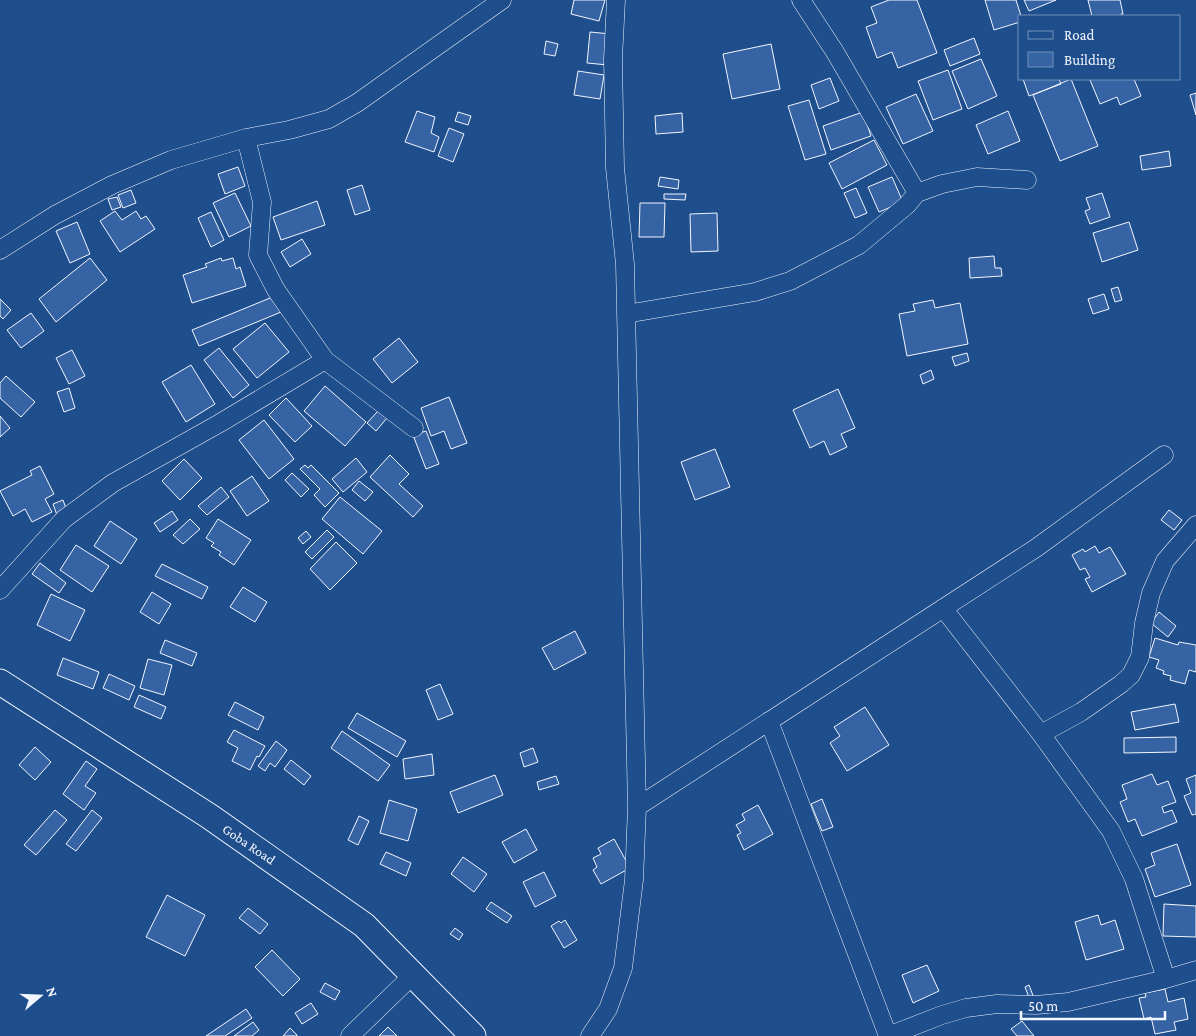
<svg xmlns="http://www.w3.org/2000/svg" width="1196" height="1036" font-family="'Crimson Pro',serif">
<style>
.building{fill:#3563a3;stroke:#f2f6ff}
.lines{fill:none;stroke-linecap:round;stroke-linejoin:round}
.minor-casing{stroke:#f2f6ff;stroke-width:19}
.secondary-casing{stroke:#f2f6ff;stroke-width:27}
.minor{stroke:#1f4e8c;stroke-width:18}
.secondary{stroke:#1f4e8c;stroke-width:25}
.labels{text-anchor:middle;stroke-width:4;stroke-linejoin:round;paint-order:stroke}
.street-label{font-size:14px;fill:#f2f6ff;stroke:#1f4e8c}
</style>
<rect width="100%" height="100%" fill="#1f4e8c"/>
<!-- building -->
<path class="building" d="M 574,0 L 605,0 L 599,21 L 571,14 Z
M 889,0 L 917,0 L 937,53 L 898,68 L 892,52 L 877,58 L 866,27 L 877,23 L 871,7 Z
M 985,0 L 1016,0 L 1021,16 L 1020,16 L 1020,22 L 994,30 Z
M 1024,0 L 1056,0 L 1029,11 Z
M 1088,0 L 1120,0 L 1123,14 L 1121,14 L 1121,16 L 1092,16 Z
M 590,32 L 611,34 L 608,65 L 587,63 Z
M 974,38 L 980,54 L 950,66 L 944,50 Z
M 546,41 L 558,44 L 555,56 L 544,54 Z
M 771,44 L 780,89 L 732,99 L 723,54 Z
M 981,59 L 997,96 L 968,109 L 952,71 Z
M 948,70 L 962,109 L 933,120 L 918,81 Z
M 578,71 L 604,75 L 600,99 L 574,95 Z
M 830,78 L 839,101 L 819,109 L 811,85 Z
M 1023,79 L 1059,79 L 1061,84 L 1029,96 Z
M 1071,79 L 1098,146 L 1060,161 L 1033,95 Z
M 1093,79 L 1134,79 L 1141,96 L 1120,105 L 1117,97 L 1100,104 L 1090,80 Z
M 1196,93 L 1196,115 L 1190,95 Z
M 916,94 L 933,131 L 903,144 L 886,107 Z
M 809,100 L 826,154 L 805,160 L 788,106 Z
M 417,111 L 435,117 L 431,133 L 439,137 L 434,152 L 405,142 Z
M 1008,111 L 1020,141 L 988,154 L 976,125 Z
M 458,112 L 471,116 L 468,125 L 455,121 Z
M 863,112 L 871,136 L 831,150 L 823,126 Z
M 682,113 L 683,132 L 656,134 L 655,116 Z
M 449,128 L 464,134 L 453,162 L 438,156 Z
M 874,140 L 887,165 L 842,189 L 829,163 Z
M 1169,151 L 1171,166 L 1142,170 L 1140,156 Z
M 238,167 L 245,186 L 225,194 L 218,174 Z
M 660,177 L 679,180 L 678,189 L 658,186 Z
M 892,177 L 903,202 L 879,212 L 868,187 Z
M 362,185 L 370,210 L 355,215 L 347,190 Z
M 856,188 L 867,213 L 855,218 L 844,193 Z
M 131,190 L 136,203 L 123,208 L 118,195 Z
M 235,193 L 251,226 L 229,237 L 213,203 Z
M 1102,193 L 1110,217 L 1090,224 L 1085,211 L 1090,209 L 1086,198 Z
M 664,194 L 686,194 L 685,200 L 664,199 Z
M 117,197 L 121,207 L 112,210 L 108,199 Z
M 317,201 L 325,225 L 281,240 L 273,217 Z
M 640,203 L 665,203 L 664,237 L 639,237 Z
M 115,211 L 122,220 L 136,211 L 141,219 L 146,216 L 155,229 L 120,252 L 100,221 Z
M 211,212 L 224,240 L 211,247 L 198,218 Z
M 717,213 L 718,251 L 691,252 L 690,214 Z
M 77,222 L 90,254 L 70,263 L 56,231 Z
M 1129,222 L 1138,250 L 1102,262 L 1093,233 Z
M 302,239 L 311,254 L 290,267 L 281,252 Z
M 994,256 L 995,268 L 1001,268 L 1002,276 L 970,278 L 969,258 Z
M 90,258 L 107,280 L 56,322 L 39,299 Z
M 221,258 L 222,261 L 233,258 L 236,269 L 240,267 L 246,286 L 192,303 L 183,275 L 207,267 L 205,264 Z
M 1118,287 L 1122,300 L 1115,302 L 1111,289 Z
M 1104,294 L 1109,309 L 1093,314 L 1088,299 Z
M 275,296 L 281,312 L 199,346 L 192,330 Z
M 0,299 L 11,310 L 3,319 L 0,316 Z
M 933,300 L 935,308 L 960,303 L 968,344 L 907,356 L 899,314 L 915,311 L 913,304 Z
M 31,313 L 44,331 L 21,348 L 7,330 Z
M 265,323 L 289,352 L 257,378 L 233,349 Z
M 399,338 L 418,362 L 392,383 L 373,359 Z
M 219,348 L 249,385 L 233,398 L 204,360 Z
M 72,350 L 85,376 L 69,384 L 56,358 Z
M 967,353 L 969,361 L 955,366 L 952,357 Z
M 191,365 L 215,404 L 186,422 L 162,382 Z
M 931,370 L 934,379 L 923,384 L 920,375 Z
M 6,376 L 35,402 L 21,417 L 0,398 L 0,383 Z
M 325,386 L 366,422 L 345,446 L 304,411 Z
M 69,388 L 75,408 L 64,412 L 57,392 Z
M 838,389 L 855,428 L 841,434 L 847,447 L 830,455 L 824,441 L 810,448 L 793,410 Z
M 449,397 L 467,443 L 451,449 L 444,431 L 431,436 L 421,408 Z
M 286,398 L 312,426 L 295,442 L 269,415 Z
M 378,411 L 387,418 L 376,431 L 367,423 Z
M 0,416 L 10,428 L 0,437 Z
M 264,420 L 294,459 L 269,479 L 239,440 Z
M 426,431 L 439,464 L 426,469 L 413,435 Z
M 715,449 L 730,487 L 695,500 L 681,462 Z
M 390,455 L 409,474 L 399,484 L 423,506 L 413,517 L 370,477 Z
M 356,458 L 367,472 L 343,492 L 332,479 Z
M 184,459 L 202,478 L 180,500 L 162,481 Z
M 305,465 L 308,468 L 311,465 L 339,493 L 325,507 L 314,495 L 320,489 L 300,469 Z
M 40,466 L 54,494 L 45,499 L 52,512 L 32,522 L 25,509 L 13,516 L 0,491 L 32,475 L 30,471 Z
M 292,473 L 309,489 L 301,497 L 285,480 Z
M 252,476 L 269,501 L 247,516 L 230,491 Z
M 359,481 L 373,492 L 365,501 L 352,490 Z
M 221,487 L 229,497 L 207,515 L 198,506 Z
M 340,497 L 382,531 L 363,554 L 322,519 Z
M 63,500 L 68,514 L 58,518 L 53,504 Z
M 1169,510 L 1182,520 L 1174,530 L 1161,520 Z
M 172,511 L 178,520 L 160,532 L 154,523 Z
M 190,519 L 200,529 L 183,544 L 173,535 Z
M 218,519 L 251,540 L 234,565 L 219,555 L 221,552 L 211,546 L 214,543 L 206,538 Z
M 110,521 L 137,539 L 121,564 L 94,546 Z
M 327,530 L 334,537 L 312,559 L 305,552 Z
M 306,531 L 311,537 L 303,544 L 298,538 Z
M 336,542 L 357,563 L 330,590 L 310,569 Z
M 76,545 L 109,566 L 92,592 L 60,570 Z
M 1095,546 L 1099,553 L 1110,547 L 1126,574 L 1092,592 L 1085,579 L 1090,577 L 1085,568 L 1080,570 L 1072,555 L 1083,549 L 1085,552 Z
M 40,563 L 66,583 L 59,593 L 32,574 Z
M 162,564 L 208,587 L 202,599 L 155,576 Z
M 243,587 L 267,602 L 255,622 L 230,607 Z
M 152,592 L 171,604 L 159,624 L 140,612 Z
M 51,594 L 85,610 L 70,641 L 37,625 Z
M 1159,612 L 1176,626 L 1168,637 L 1151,623 Z
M 575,631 L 586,653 L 554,670 L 542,648 Z
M 1155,638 L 1178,645 L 1179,642 L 1196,645 L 1196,672 L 1189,670 L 1185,684 L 1170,680 L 1171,676 L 1163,674 L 1164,671 L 1156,668 L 1159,660 L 1149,657 Z
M 165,640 L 197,653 L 192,666 L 160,653 Z
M 63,658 L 99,672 L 93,689 L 57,675 Z
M 148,659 L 172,665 L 164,695 L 140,688 Z
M 109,674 L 135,686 L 129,700 L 103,688 Z
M 440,684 L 453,714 L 438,720 L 426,690 Z
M 139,695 L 166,707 L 161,719 L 134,707 Z
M 235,702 L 264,717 L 258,730 L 228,715 Z
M 1175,704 L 1179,722 L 1135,730 L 1131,712 Z
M 865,707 L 889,745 L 847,771 L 830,743 L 840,736 L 834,727 Z
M 357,713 L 406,741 L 397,757 L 348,728 Z
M 234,730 L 265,746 L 259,757 L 257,756 L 250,770 L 232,761 L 238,748 L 227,742 Z
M 342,731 L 390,765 L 378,781 L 331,748 Z
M 1176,737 L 1176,752 L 1124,753 L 1124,738 Z
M 276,741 L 287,750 L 275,767 L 270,763 L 265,771 L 258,766 Z
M 35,747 L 51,762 L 35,780 L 19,765 Z
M 533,748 L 538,762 L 524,767 L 520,753 Z
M 432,754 L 434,775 L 405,779 L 403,759 Z
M 291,760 L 311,776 L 304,785 L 284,769 Z
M 86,761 L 97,769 L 85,786 L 96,793 L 84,810 L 63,794 Z
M 1152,774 L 1157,785 L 1168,781 L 1176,802 L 1162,807 L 1164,813 L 1172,810 L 1177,822 L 1142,836 L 1135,819 L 1128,822 L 1120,802 L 1127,799 L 1122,785 Z
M 495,775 L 503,795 L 458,813 L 450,792 Z
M 1196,775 L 1196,814 L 1192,815 L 1184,796 L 1191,793 L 1186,779 Z
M 556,776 L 559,784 L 539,790 L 537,782 Z
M 822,799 L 833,827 L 822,831 L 811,804 Z
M 389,800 L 417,809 L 408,841 L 380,833 Z
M 758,805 L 773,834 L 744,850 L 737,835 L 741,833 L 736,825 L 745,820 L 742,814 Z
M 55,810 L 67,820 L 36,855 L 24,845 Z
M 92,810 L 102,818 L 76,851 L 66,844 Z
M 359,816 L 369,821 L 358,845 L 348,840 Z
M 526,829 L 537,850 L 514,863 L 502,842 Z
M 614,839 L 630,868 L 601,884 L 593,870 L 597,867 L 593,858 L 601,854 L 598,848 Z
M 1177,844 L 1191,885 L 1155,897 L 1145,869 L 1155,865 L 1151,853 Z
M 386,852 L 411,863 L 406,876 L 380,864 Z
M 463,857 L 487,874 L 474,892 L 451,874 Z
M 544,872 L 556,896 L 535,907 L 523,882 Z
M 167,895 L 205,915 L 185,956 L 146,937 Z
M 491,902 L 512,916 L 507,923 L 486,909 Z
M 1164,904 L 1196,906 L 1196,937 L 1163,936 Z
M 248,908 L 268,924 L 260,934 L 239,918 Z
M 1098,915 L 1101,925 L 1115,920 L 1124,949 L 1086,960 L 1075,922 Z
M 565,920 L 577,940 L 564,948 L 551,926 L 559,921 L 561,923 Z
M 455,928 L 463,934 L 459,940 L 450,934 Z
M 272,950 L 300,979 L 283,996 L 255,967 Z
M 927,965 L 939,991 L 913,1003 L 902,975 Z
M 325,983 L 340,991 L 335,1000 L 320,992 Z
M 1029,985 L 1034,998 L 1030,1000 L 1025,987 Z
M 1165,989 L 1168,1002 L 1184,998 L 1188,1019 L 1174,1022 L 1176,1030 L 1155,1034 L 1151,1017 L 1144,1019 L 1139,998 L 1146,997 L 1145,993 Z
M 311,1003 L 318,1014 L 302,1024 L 295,1013 Z
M 246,1009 L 252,1018 L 225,1036 L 206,1036 Z
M 1022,1021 L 1034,1036 L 1017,1036 L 1011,1029 Z
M 253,1022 L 259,1030 L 252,1036 L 234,1036 Z
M 388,1027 L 397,1036 L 379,1036 Z
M 290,1028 L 297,1035 L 297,1036 L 283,1036 Z"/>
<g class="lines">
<!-- minor casing -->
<g class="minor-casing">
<path id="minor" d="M 801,0 L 835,52 L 917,193
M 246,138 L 262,202 L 258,255 L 276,290 L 325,360 L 414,428
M 0,250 L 55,215 L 112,185 L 171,160 L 246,138 L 289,130 L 329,119 L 357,103 L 502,0
M 626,314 L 755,292 L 790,281 L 859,245 L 907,205 L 917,193 L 942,184 L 977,177 L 1027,180
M 0,590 L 64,519 L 113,483 L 220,423 L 325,360
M 943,608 L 1041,734 L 1111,831 L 1134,879 L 1166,979
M 769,721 L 888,1036
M 1041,734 L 1081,712 L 1121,684 L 1131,675 L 1140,657 L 1144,623 L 1151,593 L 1165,561 L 1196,525
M 637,807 L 1036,548 L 1164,455
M 350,1036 L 413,975
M 590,1036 L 608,1009 L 623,968 L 634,880 L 637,807 L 625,264 L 615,168 L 613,59 L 616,0
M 888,1036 L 942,1015 L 966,1008 L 997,1004 L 1036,1005 L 1068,1002 L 1166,979 L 1196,970"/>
</g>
<!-- secondary casing -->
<g class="secondary-casing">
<path id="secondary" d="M 0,682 L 209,816 L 364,925 L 473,1036"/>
</g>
<!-- minor -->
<use href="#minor" class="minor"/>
<!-- secondary -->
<use href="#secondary" class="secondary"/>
</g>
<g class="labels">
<!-- street labels -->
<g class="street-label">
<text transform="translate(249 844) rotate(34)" y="5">Goba Road</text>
</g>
</g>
<!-- legend -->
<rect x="1018" y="15" width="162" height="65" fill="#1f4e8c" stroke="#7391ba"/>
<rect x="1028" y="31" width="25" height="8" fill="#1f4e8c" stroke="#7391ba"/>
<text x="1064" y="40" font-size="15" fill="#f2f6ff">Road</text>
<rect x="1028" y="52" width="25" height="15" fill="#3563a3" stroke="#7391ba"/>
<text x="1064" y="65" font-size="15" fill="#f2f6ff">Building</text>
<!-- north arrow -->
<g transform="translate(40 996) rotate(71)" stroke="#1f4e8c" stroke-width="4" paint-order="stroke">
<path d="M0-4L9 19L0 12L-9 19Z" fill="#f2f6ff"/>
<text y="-8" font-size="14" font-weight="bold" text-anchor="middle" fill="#f2f6ff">N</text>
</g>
<!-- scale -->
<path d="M1021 1011v8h144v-8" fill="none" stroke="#f2f6ff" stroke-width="2.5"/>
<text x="1028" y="1011" font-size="15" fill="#f2f6ff" stroke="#1f4e8c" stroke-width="4" paint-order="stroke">50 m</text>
</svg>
